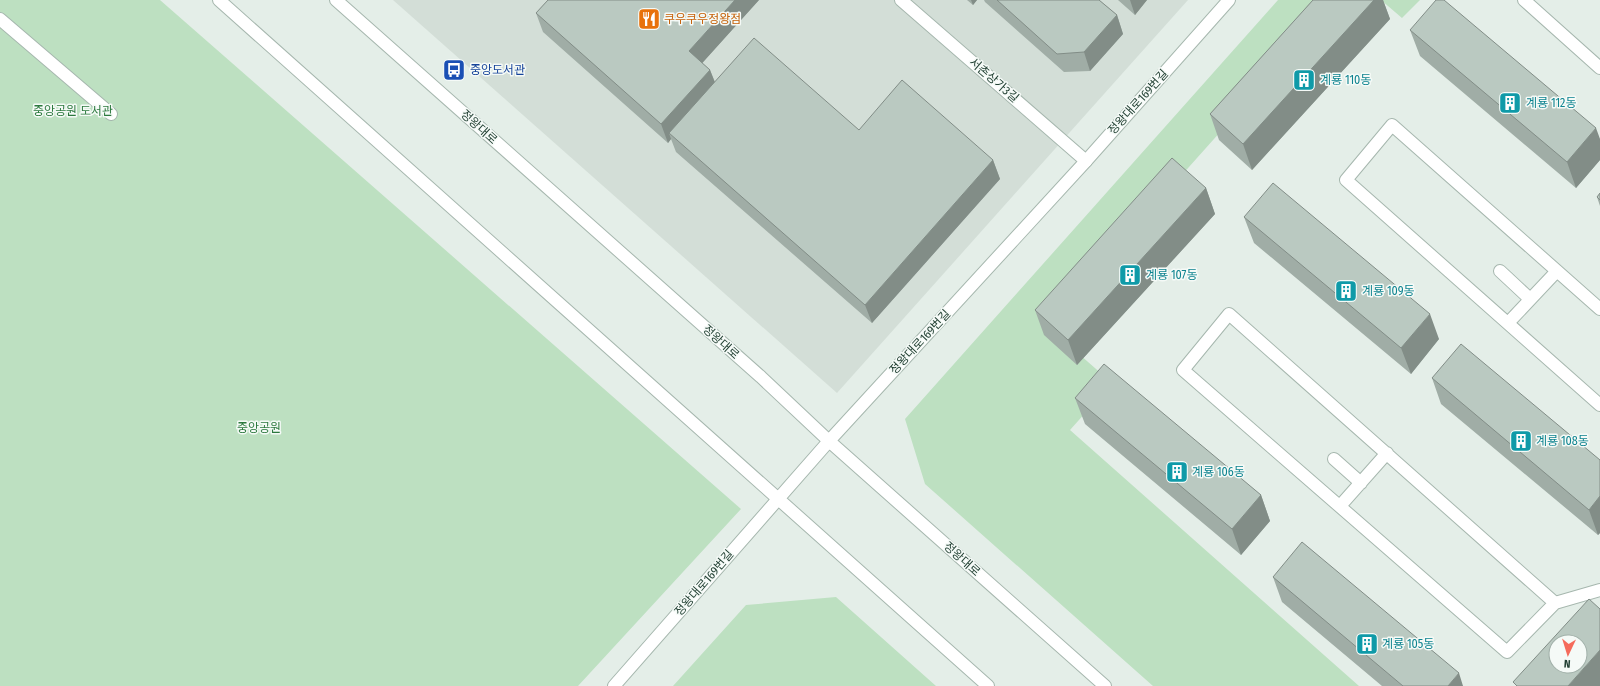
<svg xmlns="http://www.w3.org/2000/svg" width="1600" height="686" font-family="'Fira Sans Condensed','Noto Sans KR',sans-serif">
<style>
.built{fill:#d3ded7}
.green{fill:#bde0c1}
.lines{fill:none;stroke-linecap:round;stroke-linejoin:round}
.service-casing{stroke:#a6b7ae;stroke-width:14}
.minor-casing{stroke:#a6b7ae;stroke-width:14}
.tertiary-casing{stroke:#a6b7ae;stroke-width:14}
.service{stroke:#fff;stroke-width:12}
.minor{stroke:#fff;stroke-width:12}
.tertiary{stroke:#fff;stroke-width:12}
.wall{fill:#a0ada6}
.shaded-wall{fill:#828d87}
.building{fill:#bac9c1;stroke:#828d87;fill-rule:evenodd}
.labels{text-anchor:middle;stroke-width:3;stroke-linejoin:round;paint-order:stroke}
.food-label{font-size:12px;fill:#c56008;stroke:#f5faf7;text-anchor:start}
.transit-label{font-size:12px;fill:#164399;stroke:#f5faf7;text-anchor:start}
.street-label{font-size:12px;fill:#234134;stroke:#f5faf7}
.culture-label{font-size:12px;fill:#0d838f;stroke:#f5faf7;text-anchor:start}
.park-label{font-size:12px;fill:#2c793e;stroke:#f5faf7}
</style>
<rect width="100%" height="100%" fill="#e4eee8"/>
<!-- built -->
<path class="built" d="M 393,0 L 1188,0 L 837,393 Z"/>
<!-- green -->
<path class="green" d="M 0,0 L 160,0 L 741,509 L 578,686 L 0,686 Z
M 1278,0 L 1338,0 L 1047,326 L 1112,383 L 1070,430 L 1359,686 L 1153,686 L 925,484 L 905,419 Z
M 1381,0 L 1420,0 L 1402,18 Z
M 836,597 L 936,686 L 673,686 L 746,605 Z"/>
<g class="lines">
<!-- service casing -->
<g class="service-casing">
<path id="service" d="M 1524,0 L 1600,68
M 0,19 L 111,114
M 1500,271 L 1530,299
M 1600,309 L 1392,125 L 1346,180 L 1600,405
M 1508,323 L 1557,271
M 1334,459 L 1361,483
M 1340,506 L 1387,453
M 1555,603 L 1229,314 L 1183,370 L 1507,652 L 1555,603 L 1600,590"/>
</g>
<!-- minor casing -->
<g class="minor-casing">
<path id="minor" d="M 901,0 L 1086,161"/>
</g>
<!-- tertiary casing -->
<g class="tertiary-casing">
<path id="tertiary" d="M 219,0 L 988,686
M 336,0 L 761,377 L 829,441 L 1105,686
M 614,686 L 829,441 L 1086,161 L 1229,0"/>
</g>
<!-- service -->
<use href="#service" class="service"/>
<!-- minor -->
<use href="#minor" class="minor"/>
<!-- tertiary -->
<use href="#tertiary" class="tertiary"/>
</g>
<!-- wall -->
<path class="wall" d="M 548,0 L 759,0 L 702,63 L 710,70 L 715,82 L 859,130 L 993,160 L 1000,179 L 872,323 L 676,152 L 671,139 L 668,143 L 543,32 L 536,13 Z
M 967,0 L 977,0 L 973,5 Z
M 984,0 L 1099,0 L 1117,15 L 1123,34 L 1090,71 L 1064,72 L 985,2 Z
M 1118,0 L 1147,0 L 1135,15 Z
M 1313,0 L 1383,0 L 1390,19 L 1252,170 L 1219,140 L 1210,114 Z
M 1410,30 L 1600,139 L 1600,160 L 1576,188 L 1420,56 Z
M 1206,188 L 1215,214 L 1077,365 L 1044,335 L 1035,310 Z
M 1600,193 L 1600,206 L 1597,197 Z
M 1244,217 L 1439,339 L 1411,374 L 1254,243 Z
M 1432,378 L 1600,460 L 1600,533 L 1598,535 L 1441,404 Z
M 1075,398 L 1261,495 L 1270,521 L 1241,555 L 1085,424 Z
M 1273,577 L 1463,686 L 1382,686 L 1282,602 Z"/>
<!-- shaded-wall -->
<path class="shaded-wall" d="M 735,0 L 759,0 L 696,70 L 689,51 Z
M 971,0 L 977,0 L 973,5 Z
M 1130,0 L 1147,0 L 1135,15 Z
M 1374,0 L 1383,0 L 1390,19 L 1252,170 L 1243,144 Z
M 1117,15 L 1123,34 L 1090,71 L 1084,52 Z
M 710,70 L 717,88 L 669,133 L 671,139 L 668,143 L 661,124 Z
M 1596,128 L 1600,139 L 1600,160 L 1576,188 L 1567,162 Z
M 993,160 L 1000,179 L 872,323 L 865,305 Z
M 1206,188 L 1215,214 L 1077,365 L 1068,340 Z
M 1430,314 L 1439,339 L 1411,374 L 1401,348 Z
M 1261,495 L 1270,521 L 1241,555 L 1232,529 Z
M 1600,496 L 1600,533 L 1598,535 L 1589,510 Z
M 1600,650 L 1600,686 L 1568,686 Z
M 1459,673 L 1463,686 L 1448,686 Z"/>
<!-- building -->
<path class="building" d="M 548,0 L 735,0 L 689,51 L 710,70 L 661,124 L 536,13 Z
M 997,0 L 1099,0 L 1117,15 L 1084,52 L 1057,54 Z
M 1313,0 L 1374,0 L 1243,144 L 1210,114 Z
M 1436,0 L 1444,0 L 1596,128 L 1567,162 L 1410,30 Z
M 754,38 L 859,130 L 902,80 L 993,160 L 865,305 L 669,133 Z
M 1172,158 L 1206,188 L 1068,340 L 1035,310 Z
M 1273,183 L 1430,314 L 1401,348 L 1244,217 Z
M 1600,193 L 1600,200 L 1597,197 Z
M 1461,344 L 1600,460 L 1600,496 L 1589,510 L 1432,378 Z
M 1104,364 L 1261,495 L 1232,529 L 1075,398 Z
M 1302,542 L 1459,673 L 1448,686 L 1403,686 L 1273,577 Z
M 1589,599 L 1600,609 L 1600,650 L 1568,686 L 1517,686 L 1513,682 ZM 1556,642 L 1580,642 L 1580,666 L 1556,666 Z"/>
<!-- icons -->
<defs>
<g id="restaurant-square" transform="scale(1.15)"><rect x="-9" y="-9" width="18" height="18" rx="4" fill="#e8710a" stroke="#f5faf7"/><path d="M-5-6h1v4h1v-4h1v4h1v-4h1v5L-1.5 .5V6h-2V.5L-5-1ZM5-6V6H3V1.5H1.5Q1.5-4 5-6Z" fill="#fff"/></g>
<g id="bus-square" transform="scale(1.15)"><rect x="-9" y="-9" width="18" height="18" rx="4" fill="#1a4fb4" stroke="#f5faf7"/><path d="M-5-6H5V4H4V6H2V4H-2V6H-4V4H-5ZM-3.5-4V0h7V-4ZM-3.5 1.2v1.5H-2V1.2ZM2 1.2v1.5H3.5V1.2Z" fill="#fff"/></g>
<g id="building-square" transform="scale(1.15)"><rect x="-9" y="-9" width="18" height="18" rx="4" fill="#0f9aa8" stroke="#f5faf7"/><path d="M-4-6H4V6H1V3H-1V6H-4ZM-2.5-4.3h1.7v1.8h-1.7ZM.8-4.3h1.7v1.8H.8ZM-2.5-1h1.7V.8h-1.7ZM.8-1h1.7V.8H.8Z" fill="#fff"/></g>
</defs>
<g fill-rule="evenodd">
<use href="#restaurant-square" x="649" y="19"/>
<use href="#bus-square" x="454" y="70"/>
<use href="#building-square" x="1304" y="80"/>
<use href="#building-square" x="1510" y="103"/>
<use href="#building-square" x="1130" y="275"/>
<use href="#building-square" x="1346" y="291"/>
<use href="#building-square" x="1521" y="441"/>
<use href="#building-square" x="1177" y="472"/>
<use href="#building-square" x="1367" y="644"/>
</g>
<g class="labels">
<!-- food labels -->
<g class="food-label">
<text x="664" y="23">쿠우쿠우정왕점</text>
</g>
<!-- transit labels -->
<g class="transit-label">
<text x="470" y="74">중앙도서관</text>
</g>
<!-- street labels -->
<g class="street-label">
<text transform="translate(994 80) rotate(41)" y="4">서촌상가3길</text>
<text transform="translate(1138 102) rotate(-48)" y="4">정왕대로169번길</text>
<text transform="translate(479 127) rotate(42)" y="4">정왕대로</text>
<text transform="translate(721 342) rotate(42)" y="4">정왕대로</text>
<text transform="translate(920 342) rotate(-47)" y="4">정왕대로169번길</text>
<text transform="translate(962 559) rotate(42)" y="4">정왕대로</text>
<text transform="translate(704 583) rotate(-49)" y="4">정왕대로169번길</text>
</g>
<!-- culture labels -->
<g class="culture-label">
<text x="1320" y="84">계룡 110동</text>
<text x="1526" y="107">계룡 112동</text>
<text x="1146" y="279">계룡 107동</text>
<text x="1362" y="295">계룡 109동</text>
<text x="1536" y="445">계룡 108동</text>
<text x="1192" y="476">계룡 106동</text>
<text x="1382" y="648">계룡 105동</text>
</g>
<!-- park labels -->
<g class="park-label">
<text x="73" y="115">중앙공원 도서관</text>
<text x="259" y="432">중앙공원</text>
</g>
</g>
<!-- north arrow -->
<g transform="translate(1568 654) rotate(184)"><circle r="19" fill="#f5faf7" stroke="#a1b0a9"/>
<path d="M0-3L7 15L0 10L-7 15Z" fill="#f56b5b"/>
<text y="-6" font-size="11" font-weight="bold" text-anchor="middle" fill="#234134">N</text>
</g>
</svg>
